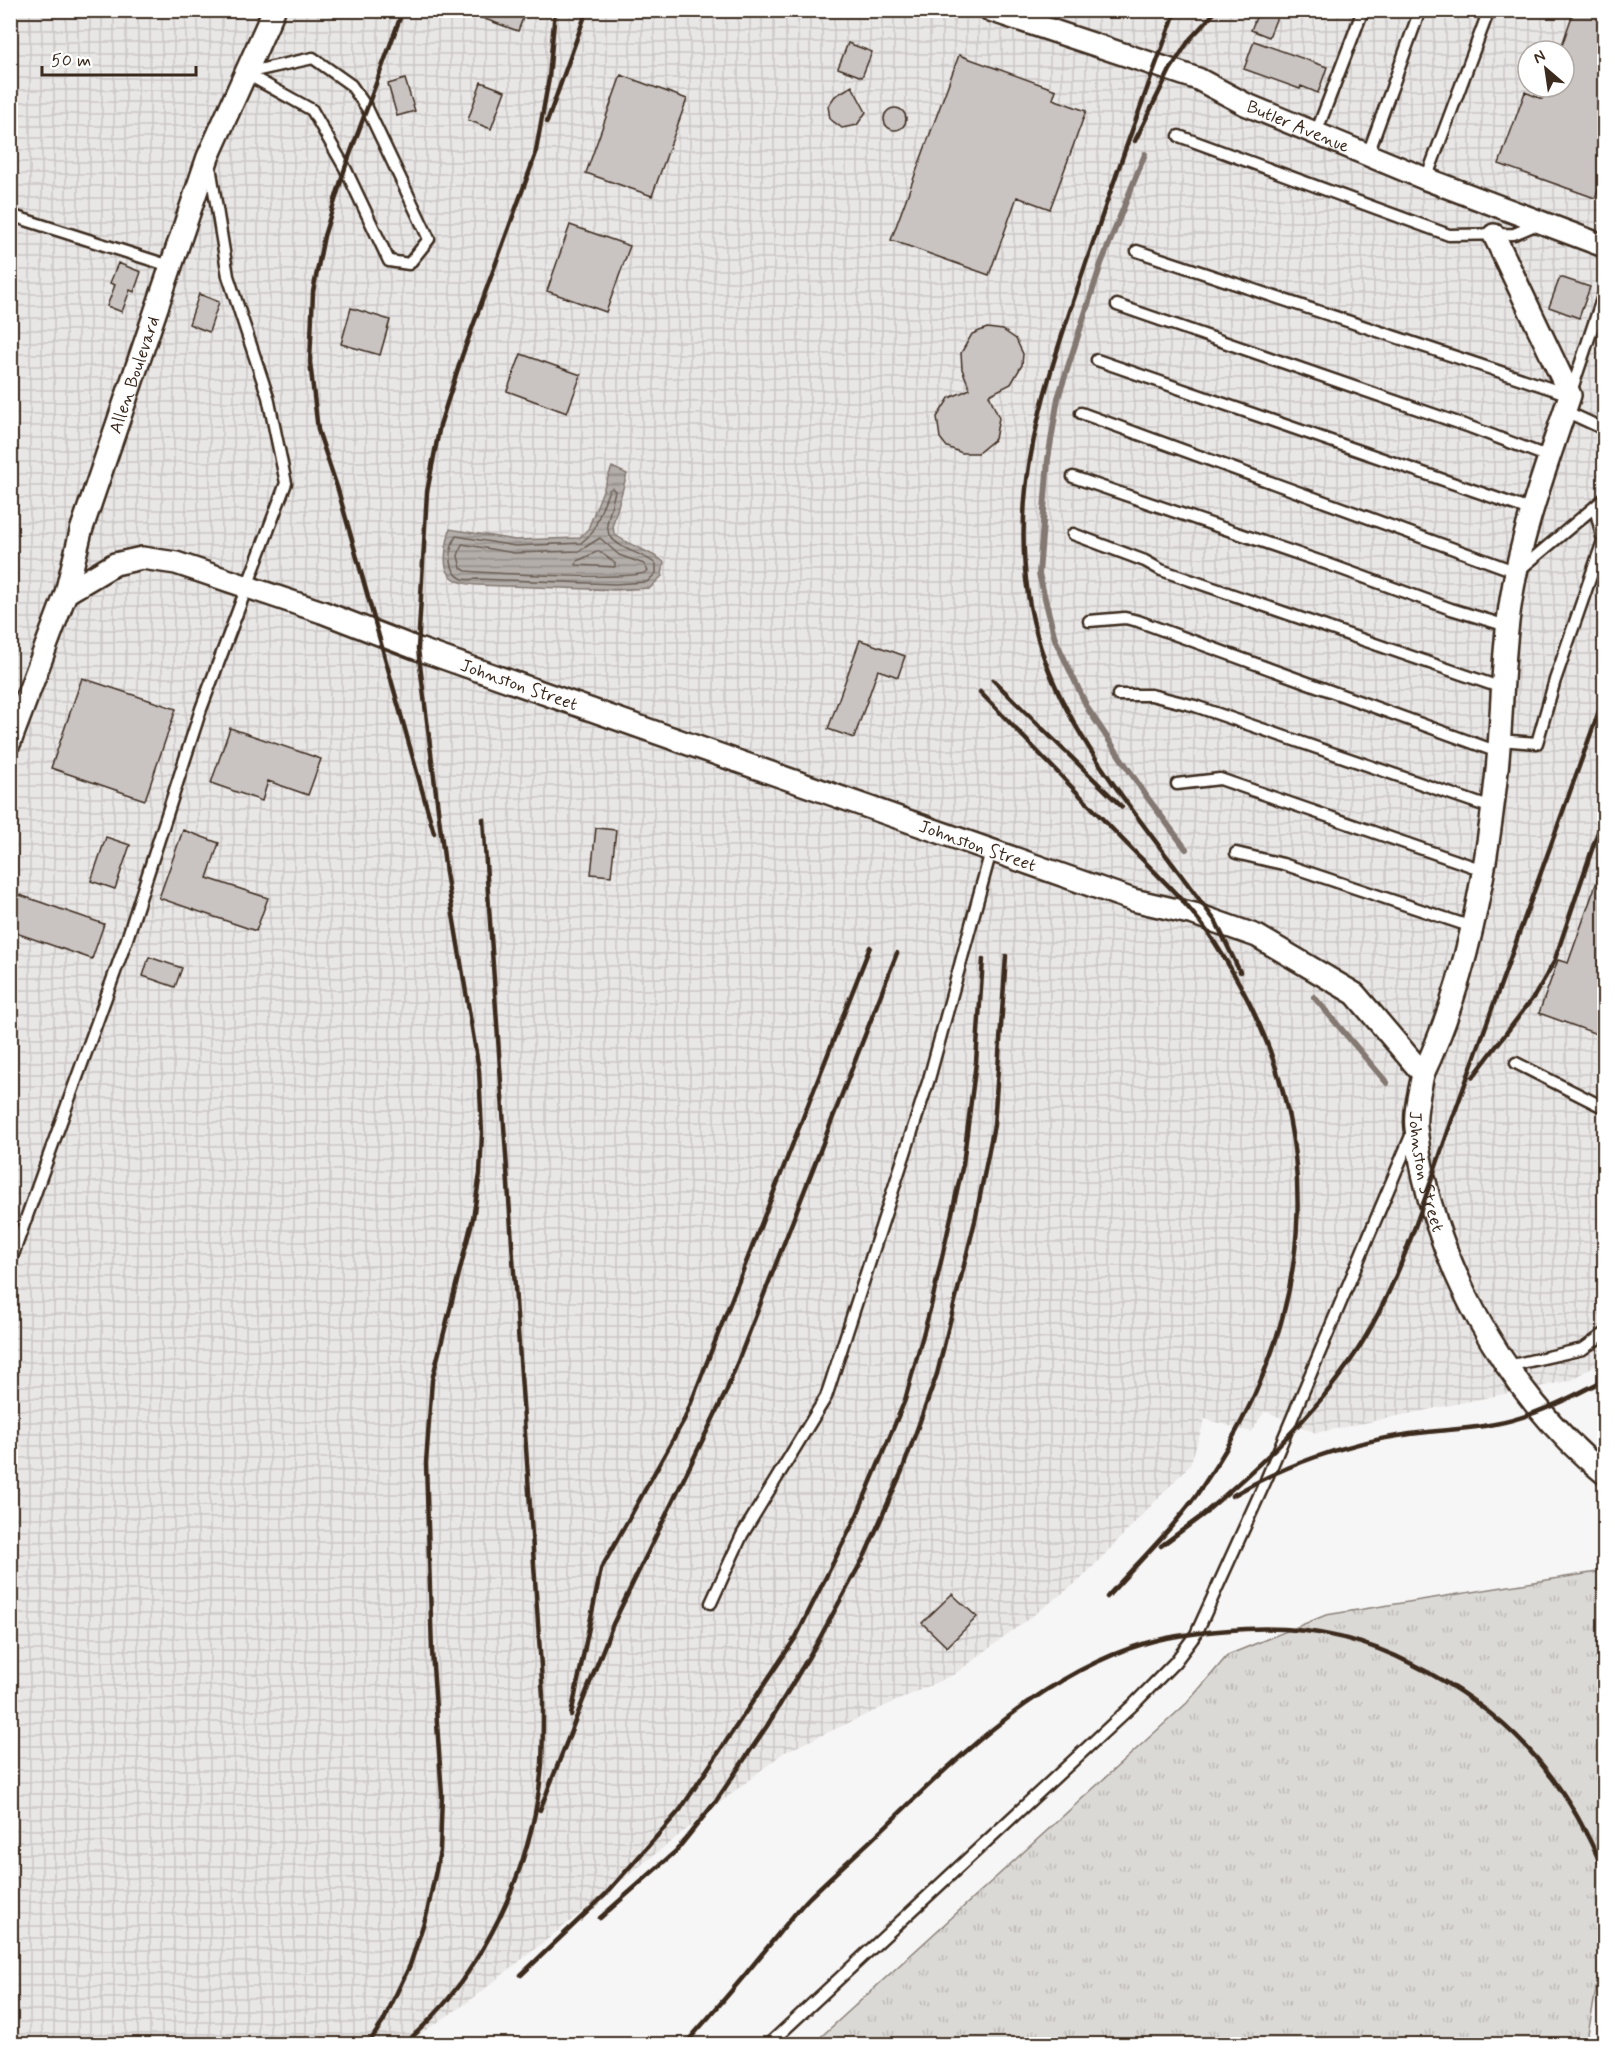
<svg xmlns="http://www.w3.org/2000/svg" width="1615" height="2055" font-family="Mynerve,sans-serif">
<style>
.industrial{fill:url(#industrial-grid);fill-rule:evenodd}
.grass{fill:url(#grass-tufts);stroke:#8b827a;stroke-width:1.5}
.water{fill:url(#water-rules);stroke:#847972;stroke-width:1.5}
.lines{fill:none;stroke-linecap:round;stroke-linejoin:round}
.shore{stroke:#6b5f56;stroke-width:1.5}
.stream{stroke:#847972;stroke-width:6}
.building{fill:#c9c3c1;stroke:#3b2a1e;stroke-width:1.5}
.service-casing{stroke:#3b2a1e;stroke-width:15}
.minor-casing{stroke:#3b2a1e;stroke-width:26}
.service{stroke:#fff;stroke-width:10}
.minor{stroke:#fff;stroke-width:21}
.rail{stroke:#3b2a1e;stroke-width:4.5}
.labels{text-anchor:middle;stroke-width:4.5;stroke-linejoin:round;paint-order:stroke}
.street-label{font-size:18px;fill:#3b2a1e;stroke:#fff}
</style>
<defs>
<pattern id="industrial-grid" width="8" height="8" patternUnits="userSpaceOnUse" patternTransform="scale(1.5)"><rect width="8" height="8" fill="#e9e7e6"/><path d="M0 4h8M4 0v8" fill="none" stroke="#c9c6c5"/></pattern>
<pattern id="grass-tufts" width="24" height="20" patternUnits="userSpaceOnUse" patternTransform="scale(1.5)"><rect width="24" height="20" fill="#dbd9d6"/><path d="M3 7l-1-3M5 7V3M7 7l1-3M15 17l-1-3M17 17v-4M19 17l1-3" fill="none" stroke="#bdbab7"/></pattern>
<pattern id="water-rules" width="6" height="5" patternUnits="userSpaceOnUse" patternTransform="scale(1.5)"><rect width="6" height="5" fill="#b4aeaa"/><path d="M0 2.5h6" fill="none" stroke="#948e8a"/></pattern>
</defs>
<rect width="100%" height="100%" fill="#f7f6f6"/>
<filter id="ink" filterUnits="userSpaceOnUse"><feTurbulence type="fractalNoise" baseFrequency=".0167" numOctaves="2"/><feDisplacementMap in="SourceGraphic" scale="12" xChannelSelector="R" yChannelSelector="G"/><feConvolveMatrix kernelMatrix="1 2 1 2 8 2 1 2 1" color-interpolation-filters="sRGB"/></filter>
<g filter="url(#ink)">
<!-- industrial -->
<path class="industrial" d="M 11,11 L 1604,11 L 1604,1359 L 1572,1380 L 1316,1433 L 1265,1411 L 1251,1432 L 1205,1419 L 1190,1465 L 1080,1580 L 955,1674 L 783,1753 L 468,2002 L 405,2044 L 11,2044 ZM 1528,51 L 1564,51 L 1564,87 L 1528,87 Z"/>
<!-- grass -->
<path class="grass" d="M 1604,1571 L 1604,1948 L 1586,2044 L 813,2044 L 1187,1703 L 1228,1655 L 1326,1615 Z"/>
<!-- water -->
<path class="water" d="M 612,467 L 627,474 L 613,524 L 614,534 C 630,546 648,550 664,562 L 662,576 L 650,588 L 615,590 L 477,585 C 438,583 443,560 450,529 L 515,540 L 579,538 L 588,529 Z"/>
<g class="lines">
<!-- shore -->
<path class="shore" d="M 612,488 L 615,491 L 607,524 L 609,535 C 621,551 641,552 656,564 L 656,573 L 647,582 L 615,584 L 478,579 C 473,579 467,580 463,579 C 447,573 449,547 456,536 L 515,546 L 581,543 L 593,532 L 609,490 Z
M 600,538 L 619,555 L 644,564 L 648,571 C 637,582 491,573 466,571 L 461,568 L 458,556 L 462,544 L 514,553 L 579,551 Z
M 599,551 L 615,563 L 615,567 L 576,565 L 577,561 Z"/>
<!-- stream -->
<path class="stream" d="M 1145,154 L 1101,264 L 1058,398 L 1048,459 L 1039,574 L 1055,639 L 1088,709 L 1147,797 L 1186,849
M 1314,997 L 1387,1083"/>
</g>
<!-- building -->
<path class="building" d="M 468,10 L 526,10 L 518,31 L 468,13 Z
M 1259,10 L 1277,17 L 1269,37 L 1251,30 Z
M 1574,10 L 1593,10 L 1605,15 L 1605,173 L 1595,198 L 1499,164 L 1525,92 L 1542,99 L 1547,87 L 1564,87 L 1564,51 L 1560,51 Z
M 1254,41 L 1327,67 L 1318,93 L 1301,86 L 1300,89 L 1244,69 Z
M 848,43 L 872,52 L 862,77 L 838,68 Z
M 959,55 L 1056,90 L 1053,99 L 1086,111 L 1050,209 L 1017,197 L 989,275 L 891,240 Z
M 621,75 L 687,99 L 652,196 L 586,173 Z
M 405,79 L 415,111 L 397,116 L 388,84 Z
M 481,82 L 505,91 L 491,129 L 468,120 Z
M 852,86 L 866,112 L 857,125 L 842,128 L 830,119 L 828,106 L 835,96 Z
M884 119a11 11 0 1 1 22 0a11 11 0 1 1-22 0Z
M 570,225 L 630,246 L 606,312 L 547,291 Z
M 118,263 L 141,272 L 134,292 L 130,290 L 122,312 L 107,306 L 115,285 L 110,283 Z
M 1560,277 L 1590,287 L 1579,318 L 1549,307 Z
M 199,294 L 219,302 L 209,332 L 189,324 Z
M 351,308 L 390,320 L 380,355 L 341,344 Z
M 987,328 L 1003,330 L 1016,339 L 1023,354 L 1022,365 L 1011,384 L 989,395 L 999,418 L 995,439 L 978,453 L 962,453 L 947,447 L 940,438 L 937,417 L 949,398 L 970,389 L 962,369 L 961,353 L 972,334 Z
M 521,354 L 581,375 L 567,413 L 507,391 Z
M 860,640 L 905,656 L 898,677 L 878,670 L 854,738 L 828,729 Z
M 82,678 L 176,709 L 145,800 L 51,768 Z
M 230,728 L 321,759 L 308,795 L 268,781 L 262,801 L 211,783 Z
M 596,828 L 616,830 L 611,876 L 591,874 Z
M 183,830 L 219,843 L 207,878 L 268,898 L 256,931 L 159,898 Z
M 106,837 L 130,845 L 115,889 L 91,881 Z
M 1602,867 L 1605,868 L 1605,1037 L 1539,1013 L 1558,960 L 1568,963 Z
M 14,893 L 104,924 L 92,959 L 10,931 L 10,902 Z
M 149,957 L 182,968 L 175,987 L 143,976 Z
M 952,1594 L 977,1617 L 947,1647 L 922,1623 Z"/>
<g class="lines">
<!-- service casing -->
<g class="service-casing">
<path id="service" d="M 313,58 L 351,85 L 367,108 L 429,239 L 409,264 L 389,261 L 345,168 L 312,110 L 245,73 Z
M 1316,133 L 1363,10
M 1179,136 L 1449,235 L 1514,234 L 1540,223
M 1368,154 L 1420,10
M 1426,179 L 1489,10
M 10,215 L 170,266
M 1137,251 L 1570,395 L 1604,293
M 1117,305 L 1470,427 L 1549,457
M 1097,360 L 1533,511
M 1565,411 L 1604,429
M 1081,413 L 1517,572 L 1604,499
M 1073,477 L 1325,563 L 1451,609 L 1507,626
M 1073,534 L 1145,561 L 1161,570 L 1502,688
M 1089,621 L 1125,618 L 1138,621 L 1498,752
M 1118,695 L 1151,695 L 1195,706 L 1492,808
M 1499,740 L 1537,743 L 1555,680 L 1603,541 L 1595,507
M 1177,784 L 1220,779 L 1483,870
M 1236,853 L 1283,864 L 1472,927
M 1516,1063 L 1599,1105 L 1604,1103
M 10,1263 L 127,939 L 201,709 L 286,483 L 268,397 L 228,276 L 210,166
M 1508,1366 L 1583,1349 L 1604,1334
M 711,1603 L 742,1535 L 826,1397 L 929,1079 L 991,851
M 769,2044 L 1134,1704 L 1175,1662 L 1196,1634 L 1266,1480 L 1413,1131"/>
</g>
<!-- minor casing -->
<g class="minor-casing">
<g id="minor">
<path id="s1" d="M 990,10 L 1198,79 L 1245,104 L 1426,179 L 1604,246"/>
<path id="s2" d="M 66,593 L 115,564 L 142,558 L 176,563 L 322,612 L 418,649 L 1133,900 L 1194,914 L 1257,936 L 1355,994 L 1423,1074 C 1420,1090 1414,1111 1416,1128 C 1428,1253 1506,1395 1604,1473"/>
<path id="s3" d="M 10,742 L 66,593 L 81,531 L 208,157 L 274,10"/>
<path d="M 1423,1074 C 1466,983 1485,880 1496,780 C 1503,720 1501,660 1511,600 C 1522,529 1548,462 1570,395 L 1494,235"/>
</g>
</g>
<!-- service -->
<use href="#service" class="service"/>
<!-- minor -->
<use href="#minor" class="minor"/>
<!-- rail -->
<path class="rail" d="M 403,10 L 345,168 L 324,236 L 313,292 L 310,362 L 318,430 L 338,490 L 434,833
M 1176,10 C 1145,93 1115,177 1087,260 C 1044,389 997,513 1041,649 C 1068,732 1126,801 1177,870
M 547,122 L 587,10
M 1135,141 L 1170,70 L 1190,39 L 1217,10
M 993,680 L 1122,807
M 980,692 C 1027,741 1075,790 1122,839 C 1154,872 1190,904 1215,943 C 1332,1122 1322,1312 1202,1487 C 1175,1527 1139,1561 1107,1597
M 1172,863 L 1216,922 L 1240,972
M 1473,1077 L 1535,995 L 1554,962 L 1604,814
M 1232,1496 C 1282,1466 1346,1443 1404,1435 C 1434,1430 1465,1430 1495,1424 C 1533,1417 1570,1398 1604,1380
M 1201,1516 C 1257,1468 1314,1416 1355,1354 C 1403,1280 1426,1191 1456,1109 C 1505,971 1555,834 1604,697
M 1161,1546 L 1207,1512
M 571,1715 L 601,1569 L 685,1418 L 870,947
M 540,1810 L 613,1624 L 726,1392 L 897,953
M 600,1918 L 676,1851 L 716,1801 L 767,1726 L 817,1643 L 865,1555 L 902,1471 L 937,1374 L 975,1221 L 994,1125 L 1006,956
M 521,1975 L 606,1894 L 680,1810 L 796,1637 L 857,1515 L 905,1400 L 931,1306 L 963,1164 L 976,1062 L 983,959
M 368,2044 L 383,2022 L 410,1965 L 427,1913 L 440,1851 L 442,1795 L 432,1651 L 426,1463 L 432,1380 L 473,1218 L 480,1174 L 482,1133 L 479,1070 L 446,873 L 418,649 L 427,492 L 440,425 L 462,356 L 535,156 L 549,78 L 555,10
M 405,2044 C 420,2029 436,2015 449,1998 C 501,1932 535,1849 542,1764 C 543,1742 543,1719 543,1696 L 483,819
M 685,2044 C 711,2015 737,1985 762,1954 C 777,1936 792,1916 808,1899 C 834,1873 864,1848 890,1822 C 964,1751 1045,1673 1146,1643 C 1177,1634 1213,1631 1246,1629 C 1304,1626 1360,1637 1412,1664 C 1506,1711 1564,1774 1604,1872"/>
</g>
</g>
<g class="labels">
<!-- street labels -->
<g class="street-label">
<text dy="6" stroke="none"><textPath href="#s1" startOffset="330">Butler Avenue</textPath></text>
<text dy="6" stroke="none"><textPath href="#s3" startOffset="388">Allen Boulevard</textPath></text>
<text dy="6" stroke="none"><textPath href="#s2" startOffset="483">Johnston Street</textPath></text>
<text dy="6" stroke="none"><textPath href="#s2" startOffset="969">Johnston Street</textPath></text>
<text dy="6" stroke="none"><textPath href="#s2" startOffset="1581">Johnston Street</textPath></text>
</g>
</g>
<!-- margin -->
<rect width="1615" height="2055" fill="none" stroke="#fff" stroke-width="36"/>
<rect x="18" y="18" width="1579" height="2019" fill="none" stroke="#3b2a1e" stroke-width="2" filter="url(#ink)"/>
<!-- north arrow -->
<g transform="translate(1546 69) rotate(331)"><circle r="28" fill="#ffffff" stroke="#b1aaa5" stroke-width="1.5"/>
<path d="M0-4.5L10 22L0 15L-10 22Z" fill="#3b2a1e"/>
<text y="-9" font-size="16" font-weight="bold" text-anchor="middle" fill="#3b2a1e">N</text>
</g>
<!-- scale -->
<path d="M42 66v9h154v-9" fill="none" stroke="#3b2a1e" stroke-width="3"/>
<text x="51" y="66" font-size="18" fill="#3b2a1e" stroke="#ffffff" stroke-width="4.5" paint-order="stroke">50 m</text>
</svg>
